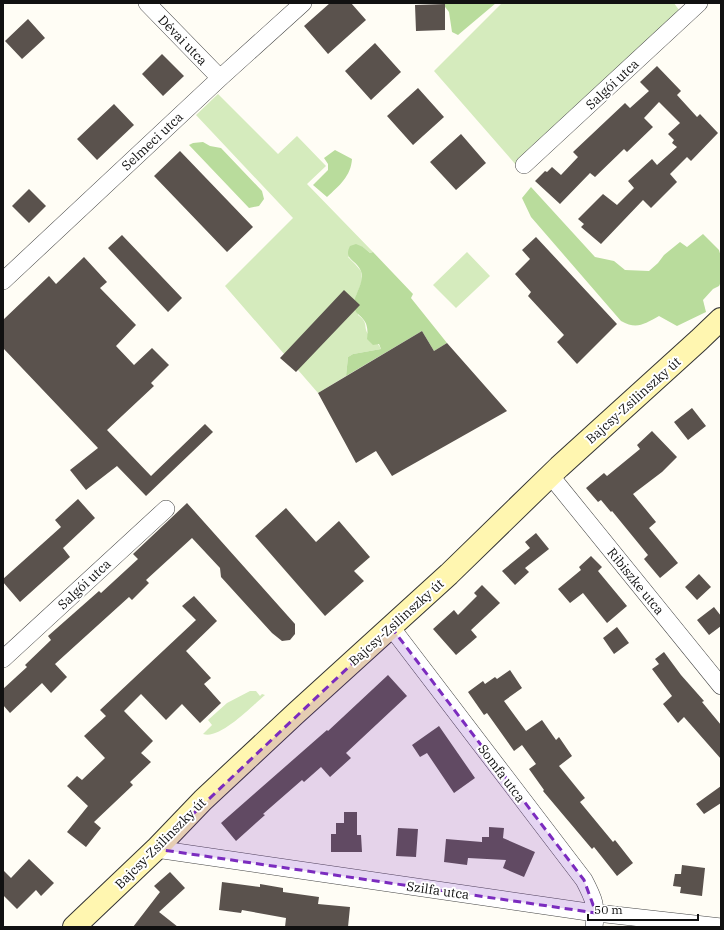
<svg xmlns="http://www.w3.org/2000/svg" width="724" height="930" font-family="'IBM Plex Serif',serif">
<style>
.green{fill:#d5ebbd}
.forest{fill:#b9dc9c}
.building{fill:#5a524d}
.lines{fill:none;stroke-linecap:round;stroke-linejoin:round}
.minor-casing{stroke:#444;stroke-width:18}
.secondary-casing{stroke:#333;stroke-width:24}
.minor{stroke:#fff;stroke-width:17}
.secondary{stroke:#fff6b0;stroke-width:22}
.marked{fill:#7b2cbf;fill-opacity:0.2;stroke:#7b2cbf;stroke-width:3;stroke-dasharray:8 5;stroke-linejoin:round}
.labels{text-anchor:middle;stroke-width:4;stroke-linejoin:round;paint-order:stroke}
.street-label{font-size:13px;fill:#111;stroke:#fff}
</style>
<rect width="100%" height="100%" fill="#fffdf5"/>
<!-- green -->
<path class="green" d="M 502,3 L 674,3 L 679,10 L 516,165 L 434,71 Z
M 218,94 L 278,154 L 297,136 L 326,166 L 307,184 L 373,252 L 370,253 L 363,247 L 348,257 L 355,264 L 361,271 L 362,281 L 356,296 L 358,315 C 369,323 363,326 368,334 C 372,340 378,342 381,349 L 353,354 L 348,357 L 346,376 L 318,393 L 225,286 L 293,218 L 196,115 Z
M 467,252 L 490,276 L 456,308 L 433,285 Z
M 250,691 L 256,691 L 260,696 L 262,694 L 265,695 C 252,706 220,740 203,734 L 212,725 L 208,720 L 227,703 Z"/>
<!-- forest -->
<path class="forest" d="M 442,3 L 496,3 L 458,35 L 452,32 L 449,12 Z
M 203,142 L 210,146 L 221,148 L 262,191 L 264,199 L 259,206 L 249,208 L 189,145 L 193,143 Z
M 335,150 L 352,159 C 351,176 339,186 327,197 L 313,185 L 328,170 L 328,164 L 324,158 Z
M 531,187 L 595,257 L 614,261 L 625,270 L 649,271 L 658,263 L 664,255 L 680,242 L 687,247 L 703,234 L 719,250 L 721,257 L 721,282 L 719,286 L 713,289 L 703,300 L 706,312 L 677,326 L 659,316 C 644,324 637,330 621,321 L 531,217 L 522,198 Z
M 356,244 L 363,247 L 370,253 L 373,252 L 413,294 L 411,298 L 447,343 L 434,351 L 422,331 L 346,376 L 348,357 L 353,354 L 381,349 L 379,344 L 373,345 L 367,339 C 368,333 368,324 363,319 C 360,315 355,313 354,307 C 353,294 365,284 361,271 C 356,259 343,260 350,246 Z"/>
<!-- building -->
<path class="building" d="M 330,3 L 351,3 L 366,20 L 328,54 L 304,26 Z
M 445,4 L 445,30 L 416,31 L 415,5 Z
M 28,19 L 45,38 L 22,59 L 5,41 Z
M 375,43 L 401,72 L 371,100 L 345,71 Z
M 162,54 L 184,76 L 163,96 L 142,74 Z
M 657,66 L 681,91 L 677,95 L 697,117 L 700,114 L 718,133 L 691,161 L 687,157 L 670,174 L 677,182 L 651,208 L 643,200 L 601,244 L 581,227 L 584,224 L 578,219 L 603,194 L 617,205 L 634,188 L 628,181 L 652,159 L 657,165 L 677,147 L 672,143 L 674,140 L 668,134 L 680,123 L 659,102 L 644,118 L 653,127 L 627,152 L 624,149 L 595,177 L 590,173 L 560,204 L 535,181 L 545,171 L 547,172 L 552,167 L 561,175 L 578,157 L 573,152 L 625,103 L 630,108 L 649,91 L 640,82 Z
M 418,88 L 444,117 L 413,145 L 387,116 Z
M 114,104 L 134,125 L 97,160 L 77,139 Z
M 461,134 L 486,163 L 456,190 L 430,162 Z
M 180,151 L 253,227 L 227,252 L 154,176 Z
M 29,189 L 46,206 L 29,223 L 12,206 Z
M 122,235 L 182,298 L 168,312 L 108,248 Z
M 536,237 L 617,324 L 577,364 L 557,342 L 564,335 L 528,296 L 531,292 L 515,274 L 530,259 L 522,250 Z
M 84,257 L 107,282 L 100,288 L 136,325 L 116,346 L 134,365 L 152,348 L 169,365 L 151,383 L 154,386 L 107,430 L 151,476 L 205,424 L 213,432 L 146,496 L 117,466 L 86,490 L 70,470 L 98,448 L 3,348 L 3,320 L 49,276 L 56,284 Z
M 344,290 L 360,305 L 296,372 L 280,358 Z
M 422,331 L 434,351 L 447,343 L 507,411 L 392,476 L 376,451 L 356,463 L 318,393 Z
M 692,408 L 706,426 L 688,440 L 674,422 Z
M 652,431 L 677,457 L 662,472 L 633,494 L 656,522 L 649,528 L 678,563 L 660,578 L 644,559 L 648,555 L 612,511 L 611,512 L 601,500 L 598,502 L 586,488 L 604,473 L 607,476 L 640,449 L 637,445 Z
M 78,499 L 95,518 L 63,548 L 70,557 L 20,602 L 3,582 L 3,579 L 61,527 L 55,520 Z
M 187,503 L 295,624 L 295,634 L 290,640 L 282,641 L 272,633 L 221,577 L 220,568 L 192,538 L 146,580 L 149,583 L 132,600 L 129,597 L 55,664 L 67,677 L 51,693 L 42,683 L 10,713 L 3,705 L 3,689 L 27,667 L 25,665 L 51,640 L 48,636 L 99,591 L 101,593 L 138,559 L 133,554 Z
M 286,508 L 316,542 L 339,521 L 370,557 L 354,571 L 364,581 L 325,616 L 255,536 Z
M 536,533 L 549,549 L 525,568 L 529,572 L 515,585 L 502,571 L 530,548 L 525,542 Z
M 591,556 L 602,567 L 598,571 L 627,606 L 607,623 L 583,593 L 570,603 L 558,589 L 581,570 L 579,567 Z
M 699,574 L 711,587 L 697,600 L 685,587 Z
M 482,585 L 500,603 L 471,630 L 477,637 L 456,655 L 433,629 L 454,610 L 458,615 L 477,596 L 474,593 Z
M 194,596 L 217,621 L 186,651 L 211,678 L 204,684 L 221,703 L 200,723 L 182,704 L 166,720 L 141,694 L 124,711 L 153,741 L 141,753 L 151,762 L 130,782 L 133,785 L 94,822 L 101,828 L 86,847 L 67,832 L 88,806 L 67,786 L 77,776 L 82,780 L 105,758 L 84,736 L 106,716 L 100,710 L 196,620 L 182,606 Z
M 714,607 L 721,616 L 721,626 L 709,635 L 697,620 Z
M 617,627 L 629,643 L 614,654 L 603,638 Z
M 664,652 L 681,675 L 704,701 L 702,702 L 721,725 L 721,759 L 684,717 L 678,723 L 663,704 L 672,696 L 652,669 L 659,664 L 655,659 Z
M 510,670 L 522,688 L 504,701 L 526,731 L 542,720 L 556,740 L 559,737 L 572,756 L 559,766 L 585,798 L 580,802 L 613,842 L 615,840 L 633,863 L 617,876 L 594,847 L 592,849 L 543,791 L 544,790 L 529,769 L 536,764 L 522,745 L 514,751 L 487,713 L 484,715 L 468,692 L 483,681 L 485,684 L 495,677 L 497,679 Z
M 388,675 L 407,696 L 346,753 L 351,758 L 330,777 L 321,767 L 304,782 L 302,780 L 263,814 L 265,815 L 236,841 L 221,823 L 327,730 L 328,731 Z
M 439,726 L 475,778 L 454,793 L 427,753 L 420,757 L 412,745 Z
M 721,786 L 721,803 L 704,814 L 696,804 Z
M 344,812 L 357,812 L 357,835 L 361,835 L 362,852 L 331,852 L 331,834 L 336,834 L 336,823 L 344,823 Z
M 489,827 L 504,828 L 503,838 L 535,852 L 524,877 L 503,868 L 506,860 L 468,858 L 467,865 L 444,862 L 446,839 L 482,842 L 482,837 L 489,837 Z
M 398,828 L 418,829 L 416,857 L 396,856 Z
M 29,859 L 54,883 L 41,896 L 36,890 L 17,909 L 3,895 L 3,870 L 11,878 Z
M 682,865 L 705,868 L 702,896 L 680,893 L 681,887 L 673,886 L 675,874 L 681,874 Z
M 170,872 L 185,888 L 159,912 L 178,927 L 133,927 L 160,892 L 154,886 Z
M 222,882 L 260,887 L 260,884 L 283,888 L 283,892 L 319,897 L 318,904 L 350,907 L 348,927 L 285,927 L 286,918 L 242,910 L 241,913 L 219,910 Z"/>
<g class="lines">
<!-- minor casing -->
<g class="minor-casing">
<path id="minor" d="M 147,3 L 220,78
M 524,165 L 699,3
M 3,281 L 220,78 L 303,3
M 550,475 L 721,686
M 391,627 L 584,880 C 594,899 597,906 594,927
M 3,659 L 166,509
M 156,849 L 588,912 L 721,927"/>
</g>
<!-- secondary casing -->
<g class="secondary-casing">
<path id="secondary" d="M 74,927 L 156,849 L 203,800 L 295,714 L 449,574 L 559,467 L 699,340 L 721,319"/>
</g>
<!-- minor -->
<use href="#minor" class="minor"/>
<!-- secondary -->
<use href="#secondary" class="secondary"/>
</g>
<!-- marked area -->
<path class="marked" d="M 391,627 L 584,880 L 596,913 L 156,849 Z"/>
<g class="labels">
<!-- street labels -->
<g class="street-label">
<text transform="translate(183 40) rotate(46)" y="5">Dévai utca</text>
<text transform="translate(612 84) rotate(-43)" y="5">Salgói utca</text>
<text transform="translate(152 141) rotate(-43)" y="5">Selmeci utca</text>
<text transform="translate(633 400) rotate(-42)" y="5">Bajcsy-Zsilinszky út</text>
<text transform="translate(636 581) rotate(51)" y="5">Ribiszke utca</text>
<text transform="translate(84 584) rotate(-43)" y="5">Salgói utca</text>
<text transform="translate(396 622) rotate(-42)" y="5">Bajcsy-Zsilinszky út</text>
<text transform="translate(502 773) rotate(53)" y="5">Somfa utca</text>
<text transform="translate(160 843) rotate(-45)" y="5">Bajcsy-Zsilinszky út</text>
<text transform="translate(438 890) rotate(8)" y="5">Szilfa utca</text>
</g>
</g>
<!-- border -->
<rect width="724" height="930" fill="none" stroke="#111111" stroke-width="8"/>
<!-- scale -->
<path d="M588 914v6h110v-6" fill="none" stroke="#111111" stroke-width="2"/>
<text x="594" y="914" font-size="12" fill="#111111" stroke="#ffffff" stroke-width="3" paint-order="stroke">50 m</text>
</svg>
